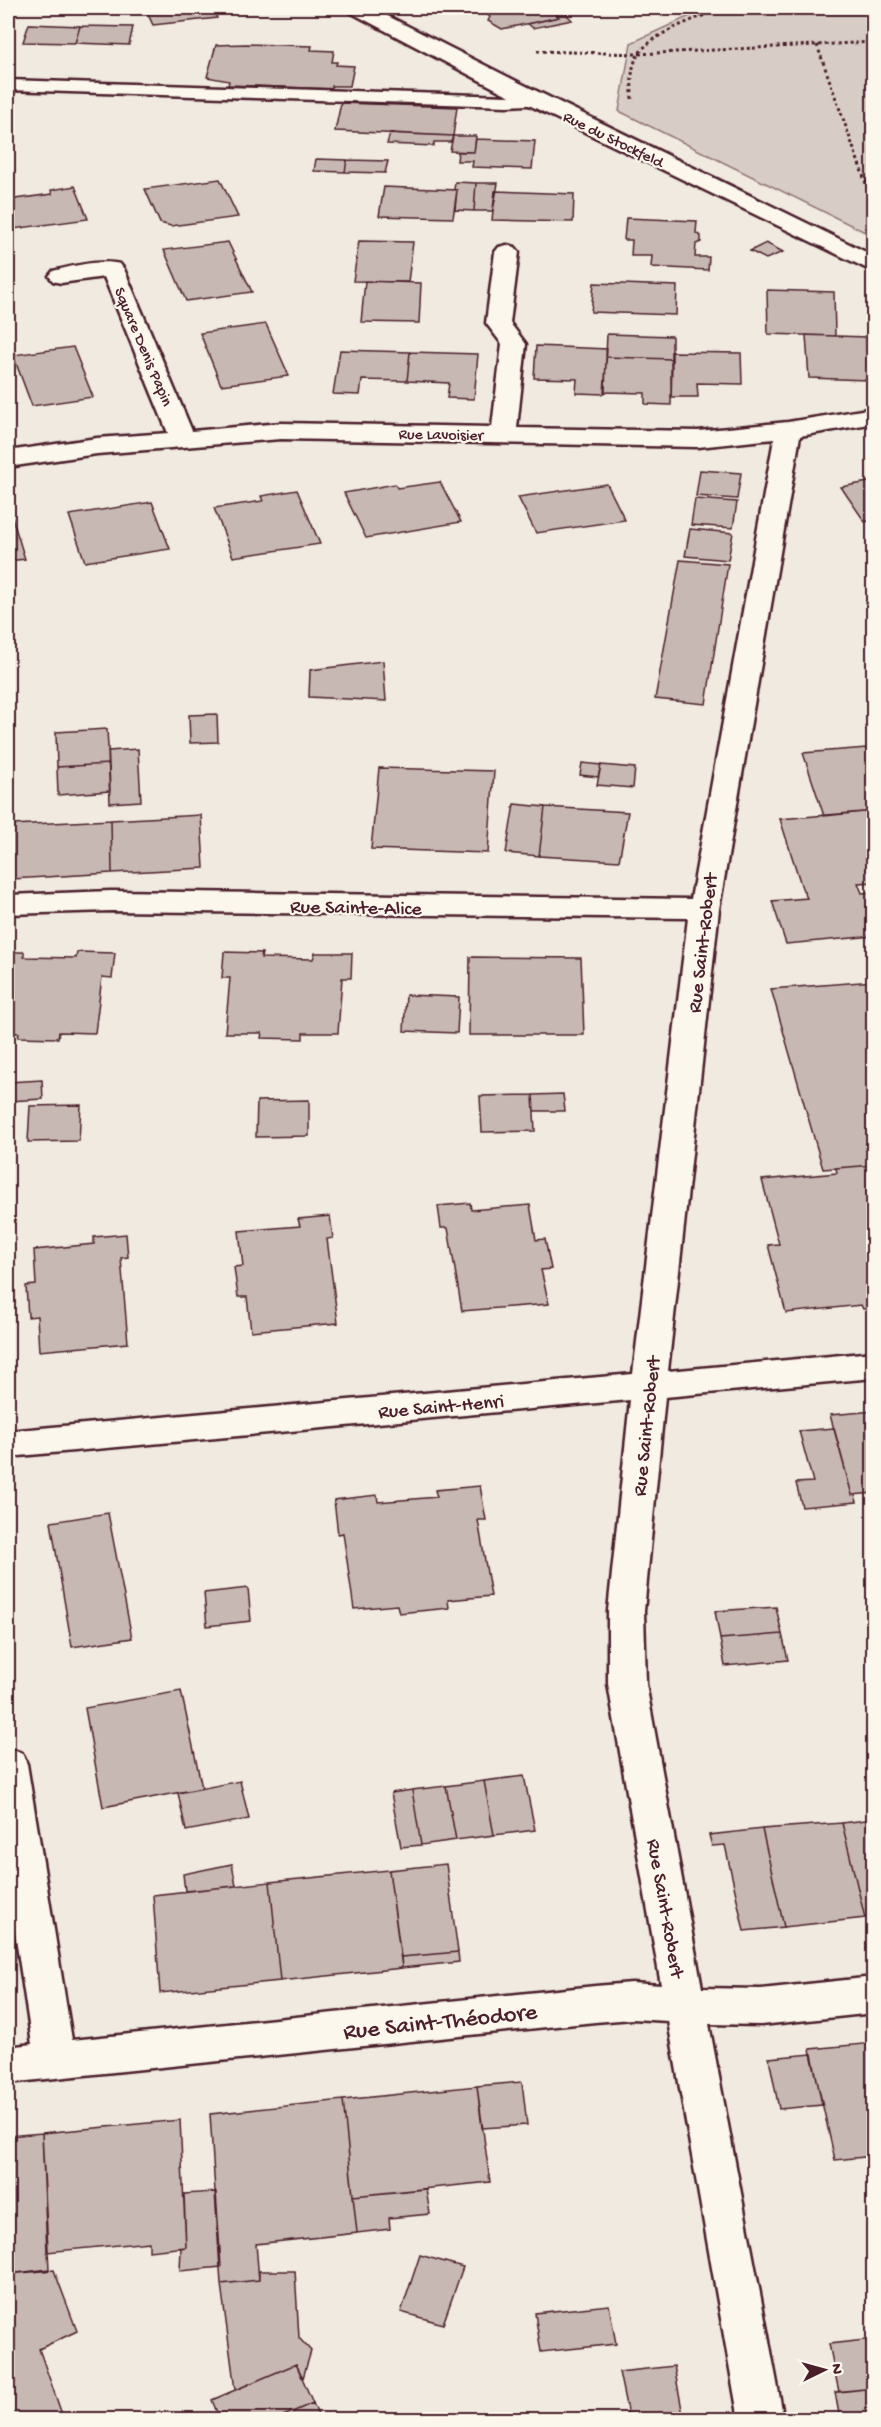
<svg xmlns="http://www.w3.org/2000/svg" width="881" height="2427" font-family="'Gochi Hand',sans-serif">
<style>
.green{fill:#d8ccc6;stroke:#917678;stroke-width:1.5}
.building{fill:#c8b8b3;stroke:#4a1f2b;stroke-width:1.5}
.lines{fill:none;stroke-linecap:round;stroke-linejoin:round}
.lane-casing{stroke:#4a1f2b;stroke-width:5}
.street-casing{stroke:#4a1f2b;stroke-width:5}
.path{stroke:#4a1f2b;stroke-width:3;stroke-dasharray:3 3;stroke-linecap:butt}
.lane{fill:#fbf7ec;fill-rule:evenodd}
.street{fill:#fbf7ec;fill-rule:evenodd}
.labels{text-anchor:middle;stroke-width:4.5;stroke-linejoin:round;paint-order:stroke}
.far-street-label{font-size:16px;fill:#4a1f2b;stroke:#fbf7ec}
.street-label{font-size:20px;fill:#4a1f2b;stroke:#fbf7ec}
.near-street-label{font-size:24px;fill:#4a1f2b;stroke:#fbf7ec}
</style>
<rect width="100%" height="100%" fill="#f0eae0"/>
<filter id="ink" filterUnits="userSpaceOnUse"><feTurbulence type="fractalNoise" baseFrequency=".0167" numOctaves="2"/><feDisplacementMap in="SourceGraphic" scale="12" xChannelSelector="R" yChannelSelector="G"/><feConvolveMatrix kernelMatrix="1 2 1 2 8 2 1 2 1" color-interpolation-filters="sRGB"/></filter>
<g filter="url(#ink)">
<!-- green -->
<path class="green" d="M 707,8 L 873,8 L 873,236 L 619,111 L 631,43 Z"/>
<!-- building -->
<path class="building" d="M 145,8 L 213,8 L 217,18 L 153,25 Z
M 479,8 L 549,8 L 559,17 L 502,29 L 488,21 L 490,17 Z
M 563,11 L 572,20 L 533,28 L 528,24 L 559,17 L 555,13 Z
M 29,24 L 80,26 L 75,43 L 23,42 Z
M 80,26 L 133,27 L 129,45 L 75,43 Z
M 246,44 L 312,46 L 311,50 L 334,51 L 332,62 L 337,62 L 336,65 L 354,66 L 350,86 L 332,86 L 332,89 L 228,85 L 229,81 L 207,77 L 216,45 Z
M 341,103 L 457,107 L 453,136 L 335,131 Z
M 390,133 L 453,136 L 451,142 L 434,142 L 434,146 L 387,144 Z
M 453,136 L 476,136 L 474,152 L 450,151 Z
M 476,139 L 535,141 L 532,169 L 472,167 L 473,161 L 457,161 L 458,152 L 474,152 Z
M 316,159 L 347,160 L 345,172 L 314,171 Z
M 347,160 L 388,161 L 385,173 L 345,172 Z
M 220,179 L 238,217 L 171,226 L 160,223 L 145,189 Z
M 455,182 L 476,183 L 474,211 L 455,210 L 457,190 L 454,190 Z
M 476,183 L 498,183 L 493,211 L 474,211 Z
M 75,186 L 88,219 L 13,229 L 8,215 L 8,200 L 52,194 L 51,190 Z
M 384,187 L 457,190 L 453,218 L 379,216 Z
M 495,191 L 574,194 L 573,222 L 492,220 Z
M 626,218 L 697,221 L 696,233 L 701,236 L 701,242 L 696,244 L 695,257 L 709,257 L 708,270 L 651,267 L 652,256 L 631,256 L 632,240 L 624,240 Z
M 359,241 L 413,242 L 408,282 L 353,281 Z
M 228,242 L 252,292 L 186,301 L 164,250 Z
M 766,243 L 783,252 L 766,259 L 750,251 Z
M 365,281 L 421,283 L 419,323 L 361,322 Z
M 594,283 L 677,286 L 676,315 L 591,312 Z
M 767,290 L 834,292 L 835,336 L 768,334 Z
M 266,324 L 289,376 L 221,385 L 200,333 Z
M 607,334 L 672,336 L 672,359 L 606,357 Z
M 806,335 L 866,337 L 868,380 L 809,378 Z
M 536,346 L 607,349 L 604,394 L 576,393 L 577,379 L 534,378 Z
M 73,347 L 93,397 L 32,406 L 13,355 Z
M 340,350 L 410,352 L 407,381 L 362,380 L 360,395 L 333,394 Z
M 410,352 L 478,354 L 474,399 L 447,398 L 449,383 L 407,381 Z
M 671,352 L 741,353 L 742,384 L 697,383 L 698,397 L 671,397 Z
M 606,357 L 672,359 L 671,405 L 645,404 L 645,393 L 605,392 Z
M 700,470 L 741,473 L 737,499 L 696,496 Z
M 874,481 L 874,520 L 865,522 L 841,487 Z
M 440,482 L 461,522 L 366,538 L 344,493 L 395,484 L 397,488 Z
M 607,484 L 625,520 L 536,533 L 518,497 Z
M 297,490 L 320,544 L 233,557 L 214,508 L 263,501 L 261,496 Z
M 695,499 L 737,502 L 733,528 L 691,525 Z
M 152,502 L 170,549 L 85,562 L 69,515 Z
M 11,514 L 25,559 L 8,561 L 8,515 Z
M 690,529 L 733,533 L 728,560 L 685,556 Z
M 680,560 L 728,564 L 706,704 L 655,699 Z
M 383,661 L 386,701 L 309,697 L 310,670 Z
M 217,714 L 218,742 L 190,743 L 189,715 Z
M 107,729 L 109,764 L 57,767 L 56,732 Z
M 867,748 L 869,755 L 874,755 L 874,811 L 824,816 L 803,753 Z
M 138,749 L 141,801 L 110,803 L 108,751 Z
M 582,763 L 601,765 L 598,777 L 580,775 Z
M 109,764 L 110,791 L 58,795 L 57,767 Z
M 601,765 L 635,768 L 633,788 L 597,785 Z
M 379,768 L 494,771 L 488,853 L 371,849 Z
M 514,804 L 545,807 L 539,856 L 506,853 Z
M 545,807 L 628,812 L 619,861 L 539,856 Z
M 874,811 L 874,882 L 858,883 L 862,893 L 874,892 L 874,936 L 786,944 L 772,901 L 807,898 L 802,888 L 780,819 Z
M 201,815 L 204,868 L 112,873 L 111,820 Z
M 111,820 L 112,873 L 12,879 L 12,825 Z
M 8,952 L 24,952 L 24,957 L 76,958 L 77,952 L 115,953 L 112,978 L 102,977 L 95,1033 L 59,1032 L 58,1038 L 18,1037 L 19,1033 L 8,1032 Z
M 224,952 L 262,953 L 261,958 L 313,959 L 315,953 L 352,953 L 351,978 L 342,978 L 338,1033 L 303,1033 L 303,1039 L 261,1038 L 262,1033 L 225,1033 L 230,978 L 222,978 Z
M 470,957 L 581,958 L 584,1035 L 469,1035 Z
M 874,981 L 874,1165 L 823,1169 L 771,989 Z
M 406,995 L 459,997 L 457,1033 L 404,1031 Z
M 42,1080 L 43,1099 L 8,1101 L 8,1082 Z
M 563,1094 L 565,1111 L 534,1111 L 533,1095 Z
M 533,1095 L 535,1131 L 482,1132 L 480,1096 Z
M 309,1100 L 309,1136 L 256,1137 L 257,1101 Z
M 81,1105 L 79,1141 L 28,1142 L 30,1106 Z
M 874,1165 L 874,1309 L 863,1309 L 861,1305 L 786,1313 L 768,1245 L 779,1244 L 762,1180 L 837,1173 L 836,1168 Z
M 470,1203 L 471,1210 L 530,1205 L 536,1240 L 545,1239 L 551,1269 L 541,1270 L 549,1304 L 462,1311 L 448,1228 L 441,1228 L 438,1206 Z
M 330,1216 L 333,1238 L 327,1239 L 338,1323 L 251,1331 L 247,1297 L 238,1297 L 234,1267 L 243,1266 L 239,1231 L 300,1226 L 298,1219 Z
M 126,1234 L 128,1257 L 121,1258 L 128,1343 L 39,1351 L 37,1316 L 28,1317 L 26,1286 L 36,1285 L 34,1250 L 94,1244 L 94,1237 Z
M 874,1411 L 874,1493 L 852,1495 L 830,1415 Z
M 834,1428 L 852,1495 L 855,1495 L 857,1502 L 802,1507 L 796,1483 L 813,1482 L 799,1431 Z
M 480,1486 L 486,1520 L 478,1520 L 491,1596 L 448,1600 L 449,1608 L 399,1613 L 397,1605 L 354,1609 L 343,1533 L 338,1534 L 334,1500 L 377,1495 L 378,1502 L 437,1497 L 435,1490 Z
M 108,1513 L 132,1638 L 72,1647 L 51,1522 Z
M 248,1588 L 251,1621 L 207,1626 L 204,1593 Z
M 776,1607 L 782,1634 L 720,1639 L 715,1611 Z
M 782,1634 L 788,1660 L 725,1666 L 720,1639 Z
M 181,1691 L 202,1788 L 103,1807 L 85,1708 Z
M 524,1776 L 535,1830 L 494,1835 L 484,1781 Z
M 240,1781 L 249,1819 L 186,1831 L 178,1793 Z
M 484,1781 L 494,1835 L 456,1840 L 446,1786 Z
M 446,1786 L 456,1840 L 421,1845 L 412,1790 Z
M 412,1790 L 421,1845 L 401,1847 L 391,1793 Z
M 874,1819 L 874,1917 L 865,1918 L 842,1823 Z
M 842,1823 L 865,1918 L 784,1927 L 762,1829 Z
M 762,1829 L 784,1927 L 744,1931 L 725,1845 L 712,1846 L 709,1835 Z
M 232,1864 L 236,1886 L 185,1891 L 183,1874 Z
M 446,1864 L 458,1952 L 401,1957 L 389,1870 Z
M 389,1870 L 402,1968 L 280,1981 L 270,1882 Z
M 270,1882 L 280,1981 L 160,1993 L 153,1895 Z
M 458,1952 L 459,1962 L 402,1968 L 401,1957 Z
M 874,2043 L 874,2156 L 835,2160 L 810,2049 Z
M 812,2054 L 822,2105 L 779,2109 L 769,2058 Z
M 522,2082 L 527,2125 L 482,2128 L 477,2086 Z
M 477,2086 L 490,2182 L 353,2196 L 343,2100 Z
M 343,2100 L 357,2233 L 256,2244 L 259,2280 L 221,2284 L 210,2114 Z
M 180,2120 L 186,2247 L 149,2251 L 149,2242 L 47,2252 L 42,2133 Z
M 42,2133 L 49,2269 L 8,2274 L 8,2136 Z
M 426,2189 L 430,2214 L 389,2218 L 390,2229 L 357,2233 L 353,2196 Z
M 216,2192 L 221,2267 L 180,2271 L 181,2248 L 186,2247 L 184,2194 Z
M 420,2255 L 463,2267 L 443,2324 L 401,2312 Z
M 54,2270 L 77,2331 L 39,2349 L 64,2420 L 8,2420 L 8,2274 Z
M 259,2271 L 295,2271 L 299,2338 L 311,2351 L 303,2378 L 296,2364 L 235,2390 L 221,2284 L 259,2280 Z
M 609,2305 L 616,2344 L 541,2352 L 535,2313 Z
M 874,2339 L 874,2388 L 839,2392 L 829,2344 Z
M 296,2364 L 313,2403 L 274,2420 L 220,2420 L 212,2400 Z
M 674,2366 L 683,2415 L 629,2420 L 619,2372 Z
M 874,2388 L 874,2420 L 840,2420 L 835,2392 Z
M 313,2403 L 320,2420 L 274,2420 Z
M 694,2413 L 695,2420 L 630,2420 L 683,2415 Z"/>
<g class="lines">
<!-- lane casing -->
<g class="lane-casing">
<path id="lane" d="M 8,80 L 508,96 L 544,96 L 547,100 L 544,104 L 508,106 L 8,90 Z"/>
</g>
<!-- street casing -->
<g class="street-casing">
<path id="street" d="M 346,8 L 372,8 L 516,81 L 874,256 L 874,272 L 500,91 L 350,12 Z
M 507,245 L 515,247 L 519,252 L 510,323 L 526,344 L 517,428 L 698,431 L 788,422 L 874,408 L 874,423 L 800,436 L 719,909 L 668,1371 L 874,1352 L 874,1378 L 665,1397 L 644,1611 L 646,1684 L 702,1988 L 761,1989 L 874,1977 L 874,2013 L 761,2025 L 709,2024 L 784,2420 L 739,2420 L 668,2021 L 632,2019 L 595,2022 L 8,2083 L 8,2047 L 32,2044 L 8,1886 L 8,1748 L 22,1753 L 27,1764 L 72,2040 L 595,1986 L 632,1983 L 661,1985 L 608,1684 L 608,1611 L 630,1400 L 8,1457 L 8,1431 L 633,1374 L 688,918 L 111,911 L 8,914 L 8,895 L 111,891 L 691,899 L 774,439 L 698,447 L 281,439 L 97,454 L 8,467 L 8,451 L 97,438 L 168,433 L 104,277 L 61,283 L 53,281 L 49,276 L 53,271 C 72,266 101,259 120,264 L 124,269 L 192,431 L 281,423 L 492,427 L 502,344 L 486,323 L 495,252 L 499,247 Z"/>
</g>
<!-- path -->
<path class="path" d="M 817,45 L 874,206
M 537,51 L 637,54 L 874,42
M 632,99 C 632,85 630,69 637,57 C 649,33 699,18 723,8"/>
<!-- lane -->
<use href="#lane" class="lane"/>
<!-- street -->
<use href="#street" class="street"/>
</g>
</g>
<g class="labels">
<!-- far-street labels -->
<g class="far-street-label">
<text transform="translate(614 138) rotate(26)" y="6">Rue du Stockfeld</text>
<text transform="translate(145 346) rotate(67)" y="6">Square Denis Papin</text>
<text transform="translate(441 433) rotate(1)" y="6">Rue Lavoisier</text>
</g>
<!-- street labels -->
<g class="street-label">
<text transform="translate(356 906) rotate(1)" y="7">Rue Sainte-Alice</text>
<text transform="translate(701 943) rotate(-83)" y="7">Rue Saint-Robert</text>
<text transform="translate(441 1405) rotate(-5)" y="7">Rue Saint-Henri</text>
<text transform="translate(645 1426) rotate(-84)" y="7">Rue Saint-Robert</text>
<text transform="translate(667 1908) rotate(80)" y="7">Rue Saint-Robert</text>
</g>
<!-- near-street labels -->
<g class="near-street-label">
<text transform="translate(440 2020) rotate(-6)" y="8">Rue Saint-Théodore</text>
</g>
</g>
<!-- margin -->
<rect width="881" height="2427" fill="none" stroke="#fbf7ec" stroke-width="30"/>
<rect x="15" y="15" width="851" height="2397" fill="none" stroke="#4a1f2b" stroke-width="2" filter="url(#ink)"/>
<!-- north arrow -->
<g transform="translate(824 2370) rotate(85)" stroke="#fbf7ec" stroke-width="4.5" paint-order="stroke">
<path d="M0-4.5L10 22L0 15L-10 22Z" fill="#4a1f2b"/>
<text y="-9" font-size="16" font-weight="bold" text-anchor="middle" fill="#4a1f2b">N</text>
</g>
</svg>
